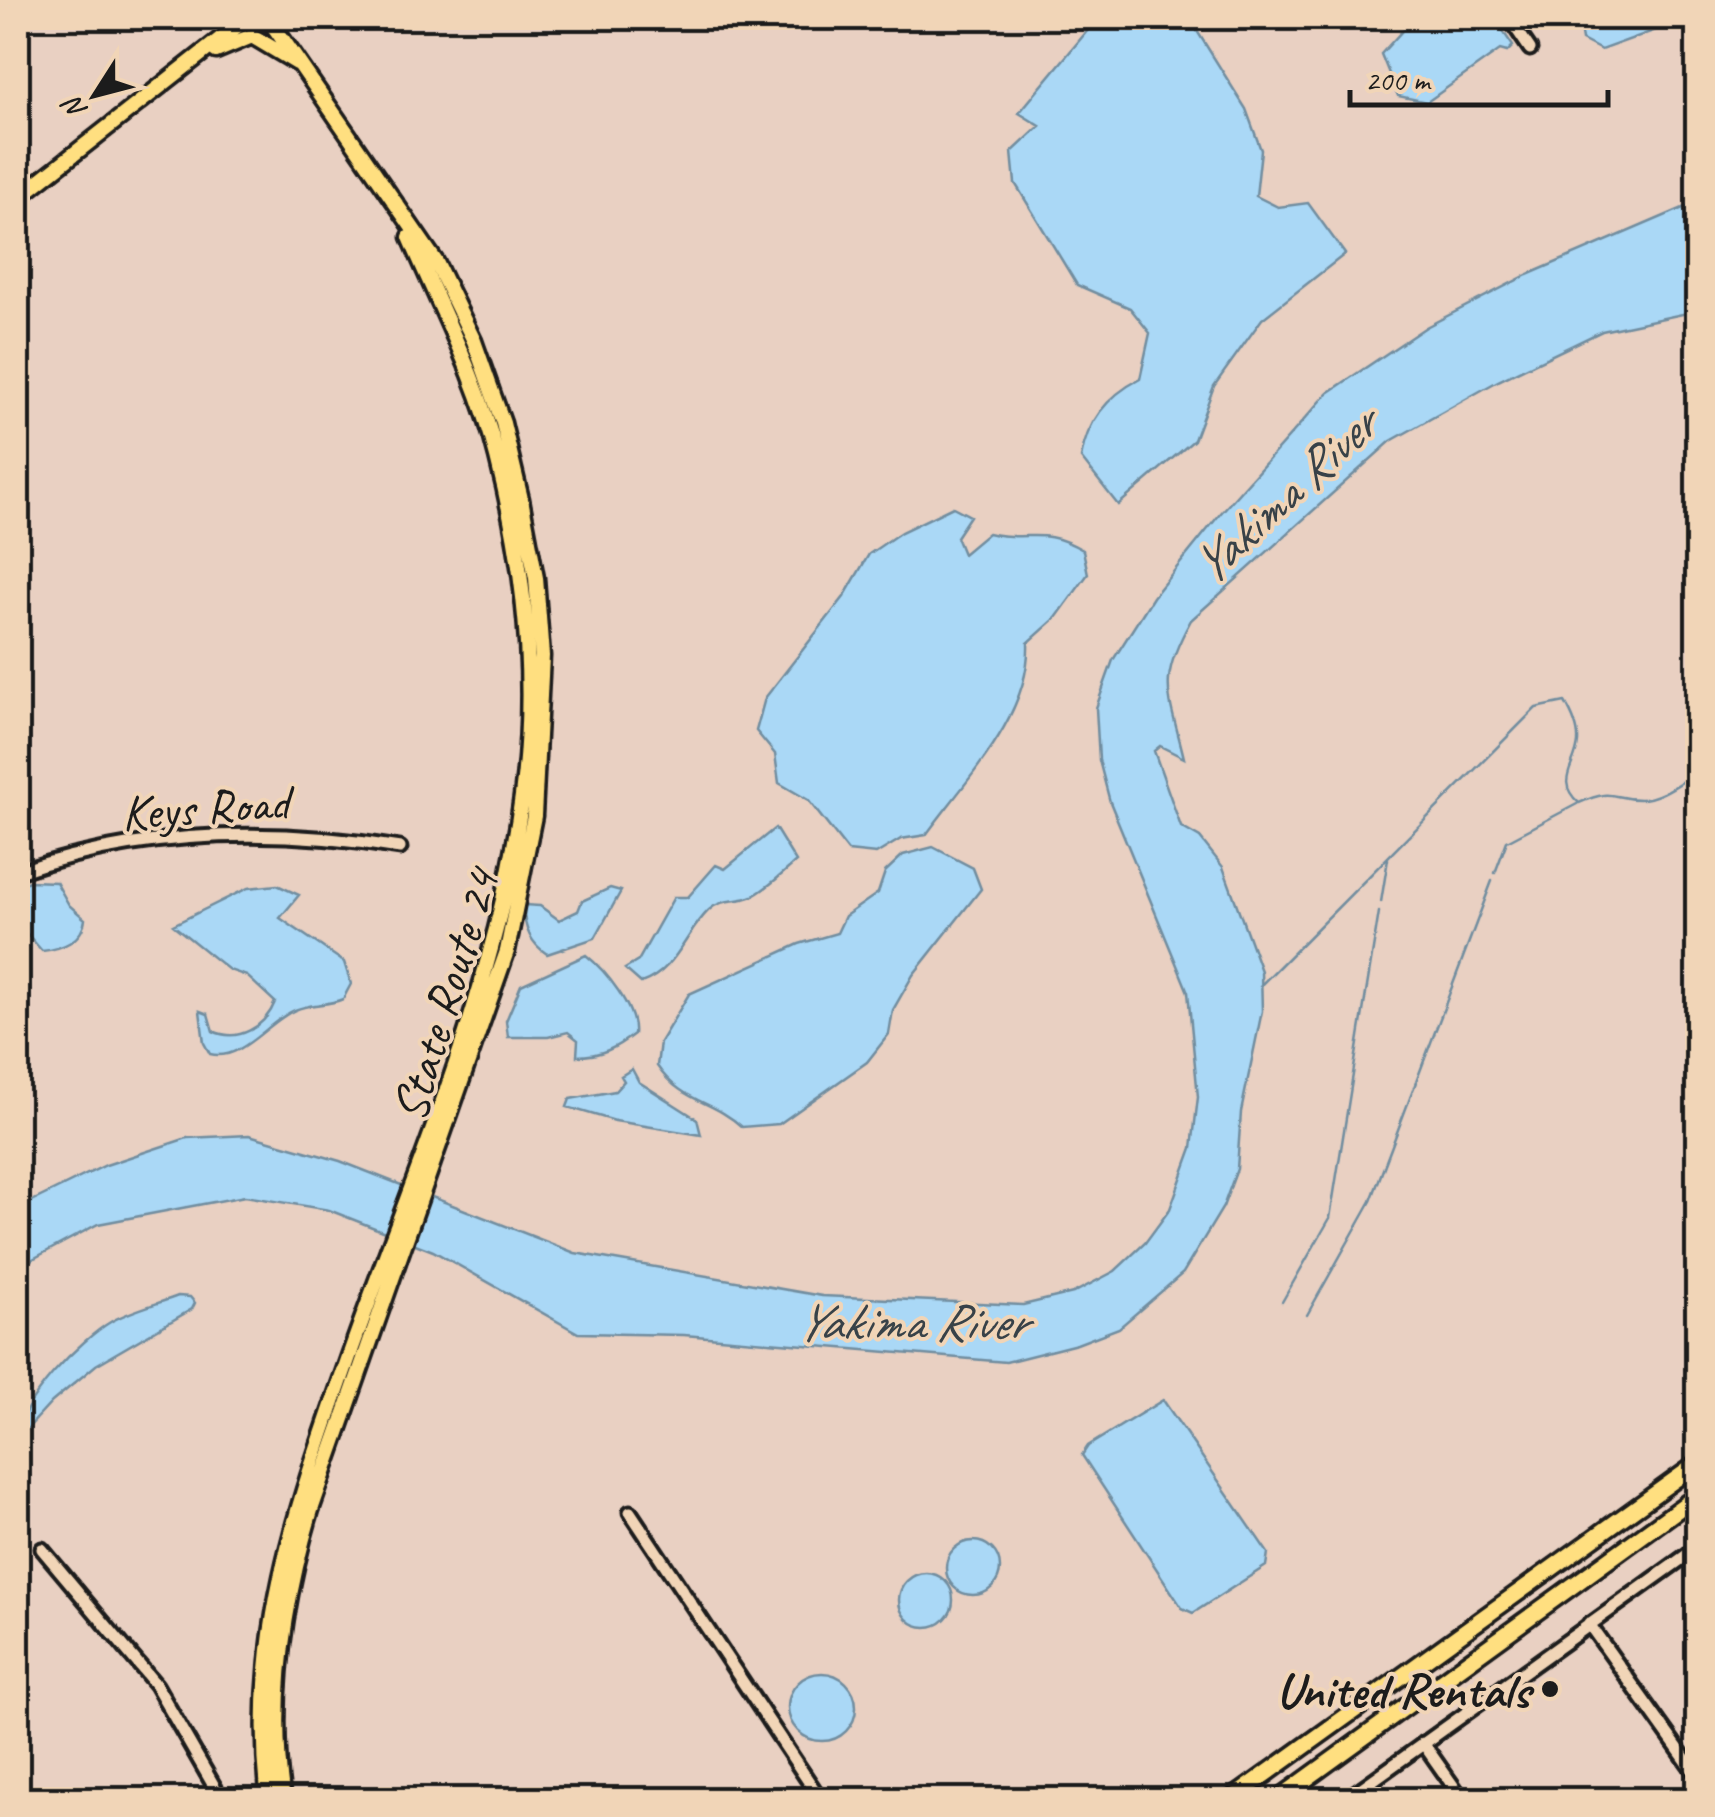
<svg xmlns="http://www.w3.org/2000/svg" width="1715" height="1817" font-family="Caveat,sans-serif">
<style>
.water{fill:#aad8f6;stroke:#718d9f;stroke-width:2.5}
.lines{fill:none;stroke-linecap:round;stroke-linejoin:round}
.stream{stroke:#718d9f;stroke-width:2.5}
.minor-casing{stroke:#1c1c1c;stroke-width:19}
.major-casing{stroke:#1c1c1c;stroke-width:21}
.highway-casing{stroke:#1c1c1c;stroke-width:22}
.minor{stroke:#f1d5b7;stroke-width:11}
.major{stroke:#ffdf80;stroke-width:14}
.highway{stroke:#ffdf80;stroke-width:15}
.poi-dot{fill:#1c1c1c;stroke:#f1d5b7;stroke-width:4}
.labels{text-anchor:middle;stroke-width:8;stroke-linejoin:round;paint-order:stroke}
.street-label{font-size:50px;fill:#1c1c1c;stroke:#f1d5b7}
.poi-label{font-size:50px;font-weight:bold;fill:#1c1c1c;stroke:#f1d5b7;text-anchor:end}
.water-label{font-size:52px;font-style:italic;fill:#384248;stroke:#f1d5b7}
</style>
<rect width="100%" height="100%" fill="#e9d0c2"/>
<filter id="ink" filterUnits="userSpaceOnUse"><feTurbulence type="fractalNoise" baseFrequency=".01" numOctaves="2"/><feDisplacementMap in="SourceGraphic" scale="20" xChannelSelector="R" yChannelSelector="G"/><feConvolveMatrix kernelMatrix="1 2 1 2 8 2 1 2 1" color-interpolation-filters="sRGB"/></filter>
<g filter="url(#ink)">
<!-- water -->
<path class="water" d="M 1098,18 L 1189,18 L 1246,109 L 1261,150 L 1256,196 L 1278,207 L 1308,203 L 1345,254 L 1262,319 L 1214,386 L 1194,440 L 1118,505 L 1081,458 C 1087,421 1107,396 1140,379 L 1150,333 L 1130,308 L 1077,285 L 1015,183 L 1012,152 L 1040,126 L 1019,113 Z
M 1414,18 L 1494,18 L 1513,46 L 1507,52 L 1500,50 L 1427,102 L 1398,96 L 1381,54 Z
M 1590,18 L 1689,18 L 1601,50 L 1582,40 L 1580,28 Z
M 1697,202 L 1697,311 L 1602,331 L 1498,381 L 1391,441 L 1191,620 C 1156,683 1169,694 1184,758 L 1160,746 L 1154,751 L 1181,827 L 1200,838 L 1223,867 L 1261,971 L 1262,1011 L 1241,1112 L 1237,1169 L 1223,1207 L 1183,1273 L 1119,1328 L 1077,1344 L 1006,1362 L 684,1335 L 578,1333 L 433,1251 L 329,1210 L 245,1196 L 98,1224 L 18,1267 L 18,1209 L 26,1204 L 106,1165 L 187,1138 L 249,1135 L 340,1161 L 575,1253 L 822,1296 L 1023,1305 L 1073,1293 L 1115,1271 L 1145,1243 L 1170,1209 L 1192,1148 L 1198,1097 L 1188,992 L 1110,802 L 1099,760 L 1096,708 L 1113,660 L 1153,597 L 1220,514 L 1328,393 L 1426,327 L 1527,275 Z
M 953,507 L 970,516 L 956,537 L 963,554 L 988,533 C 1029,543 1040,525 1083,550 L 1088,574 L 1056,618 L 1028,643 C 1031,714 966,780 926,835 L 901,839 L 876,854 L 848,851 L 808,800 L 779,783 L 775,754 L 756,731 L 765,698 L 844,597 L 869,554 L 901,532 Z
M 775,828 L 796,862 C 783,873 768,888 753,896 C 738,903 724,897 709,910 C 685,933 677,970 641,983 L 625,969 L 638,961 L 674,897 L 688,897 L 716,865 L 725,869 Z
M 933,847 L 973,868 L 981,889 L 913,975 L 893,1010 L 889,1034 L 867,1062 L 779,1124 L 742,1127 C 713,1100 682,1103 657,1066 L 660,1042 L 689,994 L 799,944 L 837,933 L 845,916 L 878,893 L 885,872 L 903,855 Z
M 29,881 L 56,882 L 69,905 L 85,919 C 83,941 61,949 42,951 L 18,923 L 18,885 Z
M 277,885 L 299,895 L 280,918 L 344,962 L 351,984 L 343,999 C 327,1006 311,1003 295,1010 C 268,1021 242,1062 210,1054 L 204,1043 L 200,1011 L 208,1014 L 213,1031 C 238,1043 265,1027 275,1002 L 247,976 L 229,970 L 173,925 L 248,888 Z
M 610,888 L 621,891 L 595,938 L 547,954 C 530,943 523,925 524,905 L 540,906 L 559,920 L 578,911 L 582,901 Z
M 586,955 C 605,970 637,1009 634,1034 C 616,1048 601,1056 577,1056 L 578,1040 L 568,1032 L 548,1037 L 508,1037 L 506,1021 L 521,985 Z
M 632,1069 L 639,1082 L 697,1119 L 701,1135 L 615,1121 L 567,1107 L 570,1099 L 615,1091 L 624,1081 L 621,1076 Z
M 178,1296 L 190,1297 L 195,1303 L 192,1309 L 96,1365 L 52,1402 L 18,1439 C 17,1403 81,1339 112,1321 C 132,1310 157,1304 178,1296 Z
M 1163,1400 L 1268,1553 L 1266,1566 L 1193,1613 L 1182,1608 L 1082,1455 L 1088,1446 Z
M946 1568a27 27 0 1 1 54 0a27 27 0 1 1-54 0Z
M899 1600a27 27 0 1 1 54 0a27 27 0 1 1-54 0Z
M788 1707a34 34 0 1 1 68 0a34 34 0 1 1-68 0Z"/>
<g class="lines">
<!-- stream -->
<path class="stream" d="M 1495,873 L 1507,841 L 1577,804
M 1381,902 L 1388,859
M 1260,986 L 1536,708 L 1565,702 C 1572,714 1579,728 1578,742 C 1576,767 1554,781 1579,803 C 1615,787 1609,799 1640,799 C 1660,799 1681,782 1698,772
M 1282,1302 L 1330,1218 L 1379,912
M 1307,1315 L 1371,1201 L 1492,881"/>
<!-- minor casing -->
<g class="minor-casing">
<path id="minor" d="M 1509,18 L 1530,49
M 18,872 C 142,830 272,827 400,848
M 630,1512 L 821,1800
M 42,1549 L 156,1685 L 222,1800
M 1589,1624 L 1698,1777
M 1423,1743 L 1463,1800
M 1345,1800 L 1698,1547"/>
</g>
<!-- major casing -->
<g class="major-casing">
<path id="major" d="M 268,18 L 436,262 L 474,341 L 503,423 L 521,499 L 536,578 L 542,656 L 534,816 L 507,951 L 311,1510 C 283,1604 268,1702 283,1800
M 216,51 L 252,36 L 297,63
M 18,198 L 247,18
M 269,1800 C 249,1634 298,1502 352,1348 C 416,1168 497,987 522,796 C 537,683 525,567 497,457 C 478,379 441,310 410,237"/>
</g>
<!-- highway casing -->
<g class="highway-casing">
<path id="highway" d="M 1230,1800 L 1698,1463
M 1277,1800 L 1698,1495"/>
</g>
<!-- minor -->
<use href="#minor" class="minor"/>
<!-- major -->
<use href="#major" class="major"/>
<!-- highway -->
<use href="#highway" class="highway"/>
</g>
</g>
<!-- markers -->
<circle class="poi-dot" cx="1550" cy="1689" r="10"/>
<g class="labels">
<!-- street labels -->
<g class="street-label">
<text transform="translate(205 806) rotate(-4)" y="18">Keys Road</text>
<text transform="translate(444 995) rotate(-73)" y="18">State Route 24</text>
</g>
<!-- poi labels -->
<g class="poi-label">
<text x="1530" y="1707">United Rentals</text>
</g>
<!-- water labels -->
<g class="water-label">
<text transform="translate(1283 495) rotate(-43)" y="18">Yakima River</text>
<text x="911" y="1339">Yakima River</text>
</g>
</g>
<!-- margin -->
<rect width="1715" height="1817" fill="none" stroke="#f1d5b7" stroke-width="60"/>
<rect x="30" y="30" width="1655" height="1757" fill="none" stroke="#1c1c1c" stroke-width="4" filter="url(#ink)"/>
<!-- north arrow -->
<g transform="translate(95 95) rotate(234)" stroke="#f1d5b7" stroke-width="8" paint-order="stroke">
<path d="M0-8L18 38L0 25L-18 38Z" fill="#1c1c1c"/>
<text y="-15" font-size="28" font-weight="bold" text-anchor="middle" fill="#1c1c1c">N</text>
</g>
<!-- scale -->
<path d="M1350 90v15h258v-15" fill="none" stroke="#1c1c1c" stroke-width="5"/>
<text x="1365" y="90" font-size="30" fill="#1c1c1c" stroke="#f1d5b7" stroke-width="8" paint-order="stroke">200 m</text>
</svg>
